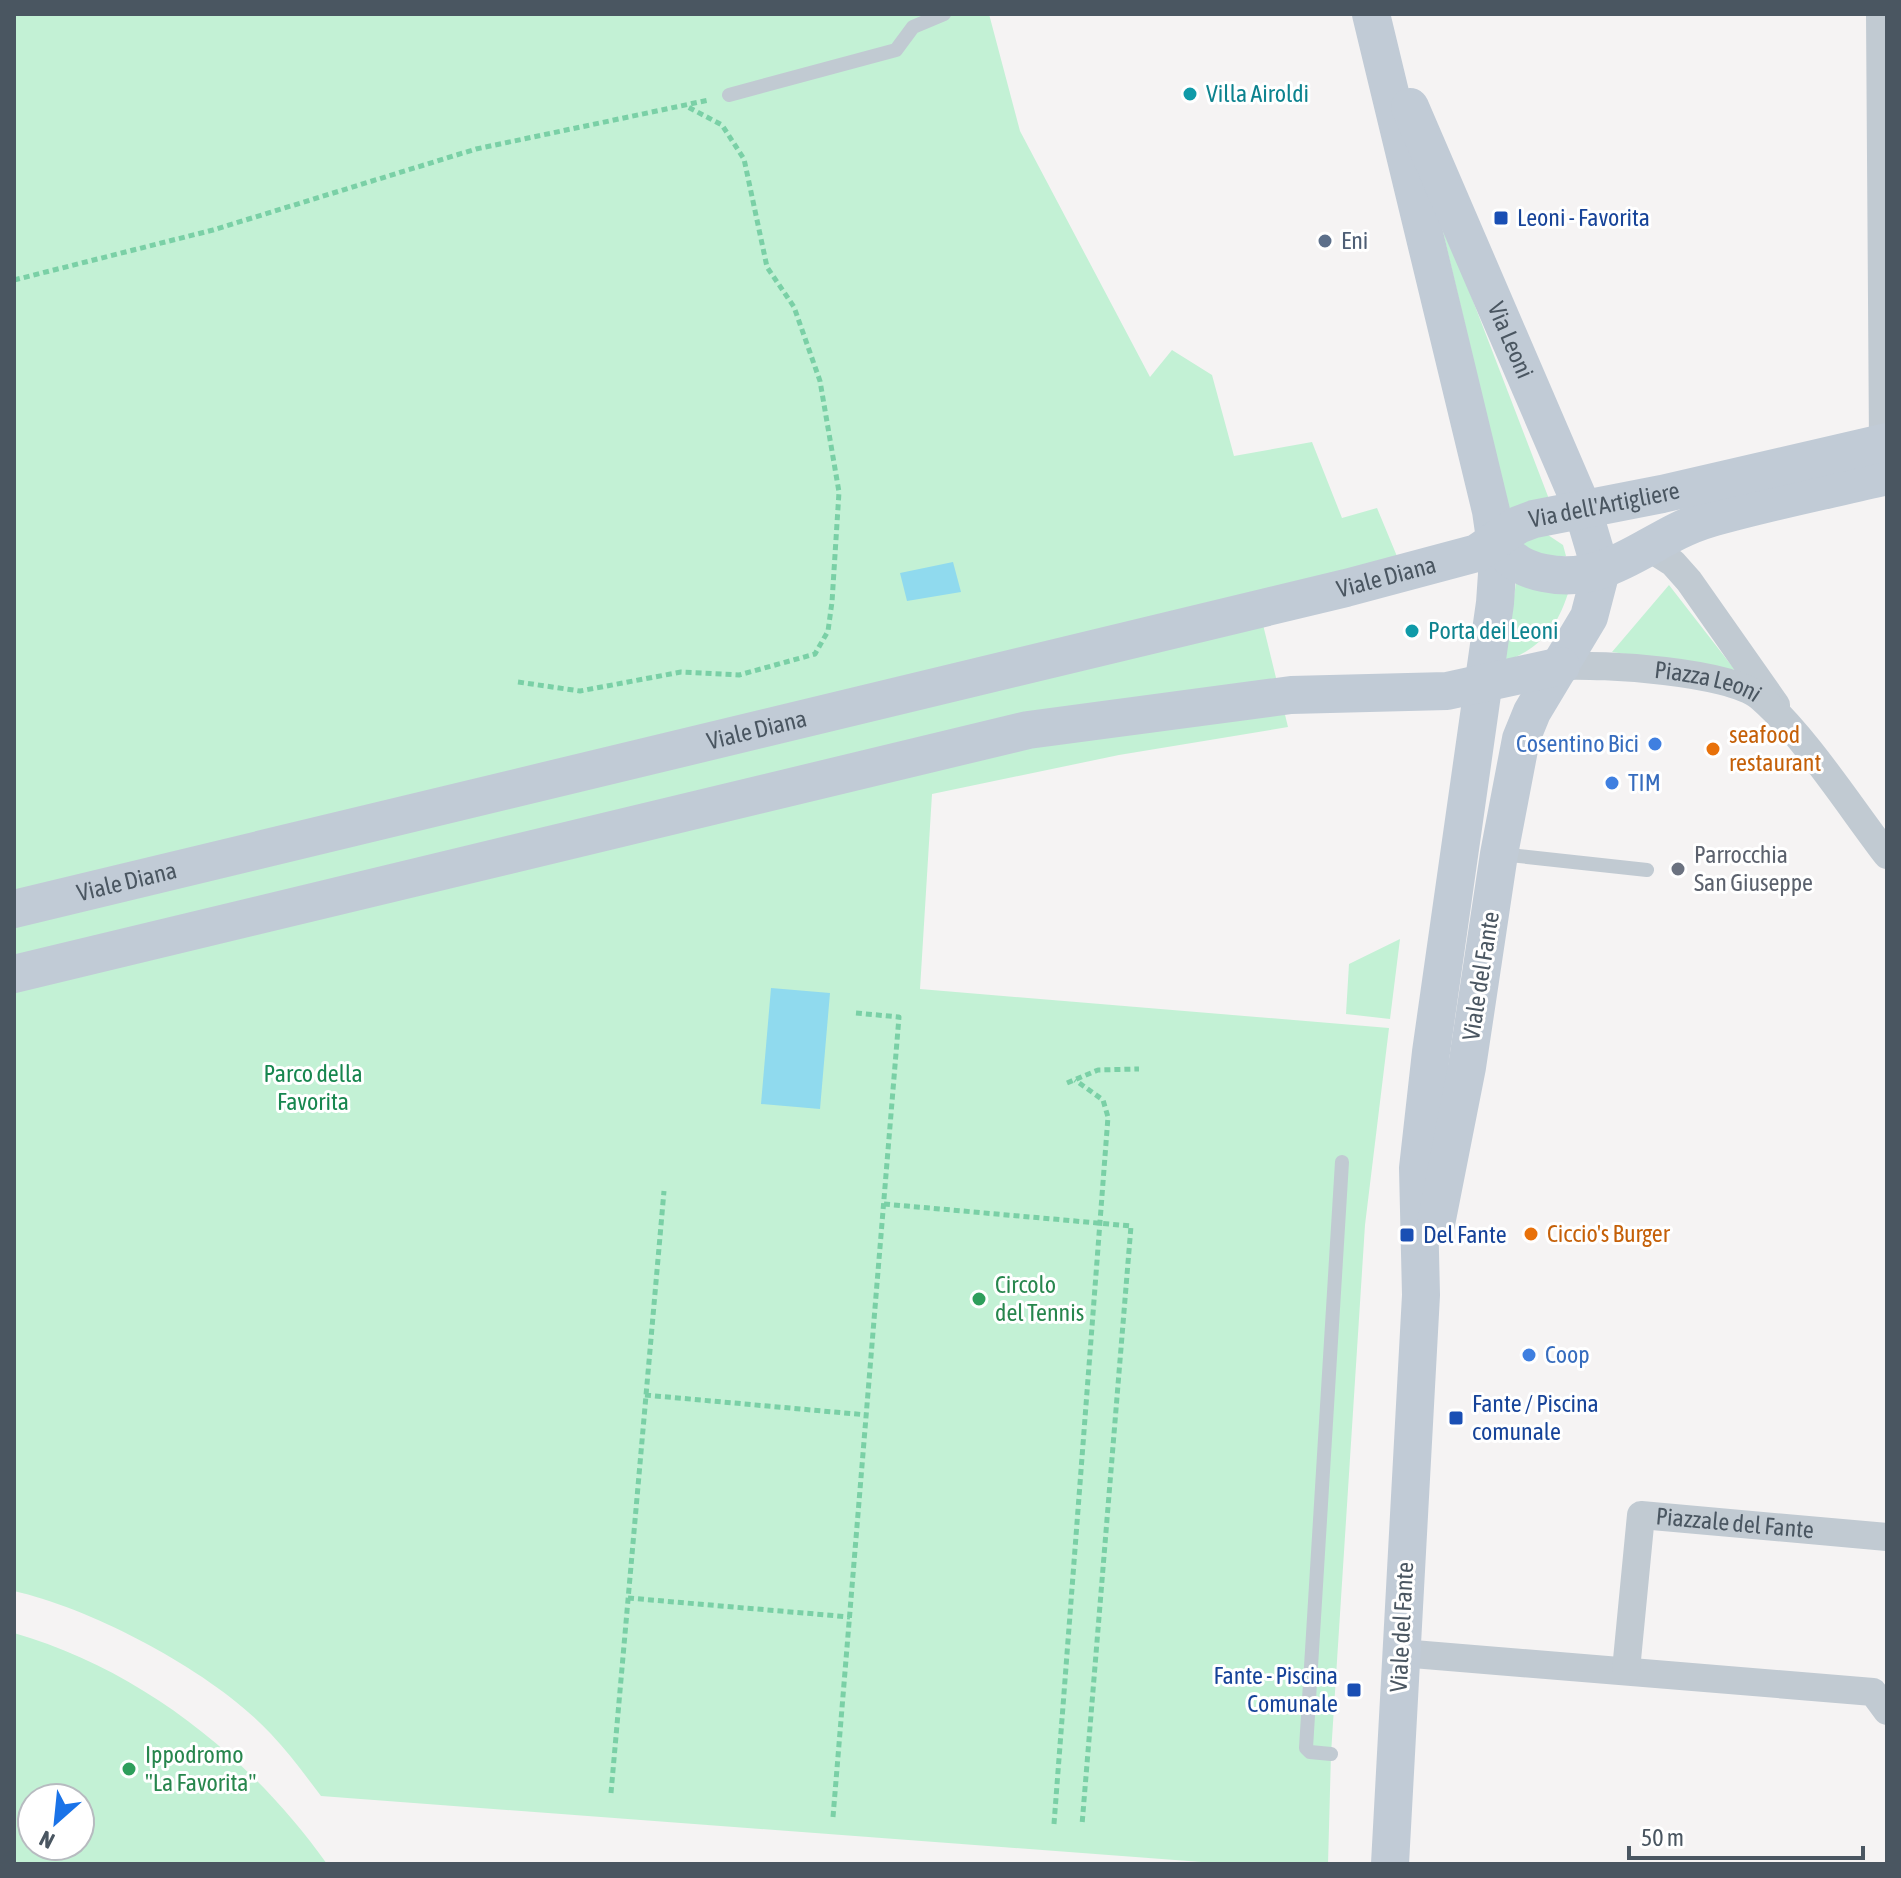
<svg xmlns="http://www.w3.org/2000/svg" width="1901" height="1878" font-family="'Asap Condensed',sans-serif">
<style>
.green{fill:#c3f1d5;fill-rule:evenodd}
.water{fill:#90daee}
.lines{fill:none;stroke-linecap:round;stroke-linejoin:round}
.path{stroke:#7ad0a6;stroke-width:5;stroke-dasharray:6 4;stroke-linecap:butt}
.lane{stroke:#c1cad2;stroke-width:14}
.street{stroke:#c1cad2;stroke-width:28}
.secondary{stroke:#c1cbd6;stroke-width:38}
.culture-dot{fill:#0f9aa8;stroke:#fff;stroke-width:3}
.transit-dot{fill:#1a4fb4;stroke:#fff;stroke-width:3}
.service-dot{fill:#5c6f8a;stroke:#fff;stroke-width:3}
.shop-dot{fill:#3f7fe0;stroke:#fff;stroke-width:3}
.food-dot{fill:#e8710a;stroke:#fff;stroke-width:3}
.worship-dot{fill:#6b7280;stroke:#fff;stroke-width:3}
.leisure-dot{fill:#2e9e5b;stroke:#fff;stroke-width:3}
.labels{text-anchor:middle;stroke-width:6;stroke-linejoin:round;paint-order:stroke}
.culture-label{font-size:24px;fill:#0d838f;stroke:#fff;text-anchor:start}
.transit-label{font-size:24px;fill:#164399;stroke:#fff;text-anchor:start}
.service-label{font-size:24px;fill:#4e5e75;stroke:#fff;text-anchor:start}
.street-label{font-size:24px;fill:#4a5661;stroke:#fff}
.food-label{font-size:24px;fill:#c56008;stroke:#fff;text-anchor:start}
.shop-label{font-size:24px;fill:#366cbe;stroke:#fff;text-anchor:start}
.worship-label{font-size:24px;fill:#5b616d;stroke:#fff;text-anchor:start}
.park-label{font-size:24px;fill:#17864f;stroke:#fff}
.leisure-label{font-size:24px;fill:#27864d;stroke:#fff;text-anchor:start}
</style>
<rect width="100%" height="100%" fill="#f5f3f3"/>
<!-- green -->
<path class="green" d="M 14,14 L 989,14 L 1020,131 L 1150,377 L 1172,350 L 1212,375 L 1234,456 L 1312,442 L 1342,518 L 1377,508 L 1401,566 L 1257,600 L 1288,727 L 1119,755 L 932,794 L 920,989 L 1389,1028 L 1365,1225 L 1331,1754 L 1328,1864 L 1228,1864 L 321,1796 C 305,1775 289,1753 271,1734 C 215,1673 94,1609 14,1591 Z
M 1437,207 L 1549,499 L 1509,510 Z
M 1545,533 L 1563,545 L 1566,556 L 1535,556 L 1522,543 Z
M 1516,583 L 1569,590 C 1558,627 1541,648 1504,662 Z
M 1669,585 L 1735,670 L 1612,652 Z
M 1400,939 L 1390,1019 L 1346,1014 L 1349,964 Z
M 14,1633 C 140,1669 252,1758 327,1864 L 14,1864 ZM 80,1798 L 80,1846 L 32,1846 L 32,1798 Z"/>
<!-- water -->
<path class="water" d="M 953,562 L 961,592 L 907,601 L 900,573 Z
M 771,988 L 830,993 L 820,1109 L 761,1104 Z"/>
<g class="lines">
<!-- path -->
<path class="path" d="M 14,280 L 213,230 L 476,149 L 709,100
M 518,682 L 580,691 L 681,672 L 739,675 L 815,654 L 828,631 L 832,602 L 839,492 L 820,381 L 794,307 L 767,267 L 744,159 L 722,125 L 686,106
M 1067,1083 L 1098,1070 L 1139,1069
M 884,1204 L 1131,1226 L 1082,1825
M 645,1395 L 867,1415
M 628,1598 L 850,1617
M 611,1793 L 664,1191
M 833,1817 L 899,1017 L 856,1013
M 1054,1824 L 1108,1117 L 1103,1100 L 1075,1080"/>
<!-- lane -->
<path class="lane" d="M 729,95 L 896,50 L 913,27 L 944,14
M 1500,854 L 1647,870
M 1331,1754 L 1310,1752 L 1306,1748 L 1342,1162"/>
<!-- street -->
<g class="street">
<path d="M 1880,14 L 1883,443"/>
<path d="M 1651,549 L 1673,563 L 1689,581 L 1776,705"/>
<path id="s1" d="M 1561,666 C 1603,664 1729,671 1760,697 C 1805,736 1850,807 1887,855"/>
<path d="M 1401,1653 L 1873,1692 L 1887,1711"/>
<path id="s2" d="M 1626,1670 L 1641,1515 L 1887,1537"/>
</g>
<!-- secondary -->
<g class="secondary">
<path d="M 1371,14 L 1491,511 L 1498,559 L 1495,603 L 1431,1052 L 1418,1168 L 1421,1295 L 1390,1864"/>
<path id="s3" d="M 1410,107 L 1582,507 L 1601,571 L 1589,617 L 1532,712 L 1521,739 L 1499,854 L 1467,1067 L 1436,1224"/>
<path d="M 1496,539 C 1506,559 1523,569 1544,573 C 1610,587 1650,536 1708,519 C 1767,502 1828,490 1887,476"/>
<path id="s4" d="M 14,909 L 1346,588 L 1477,553 L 1518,525 L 1534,519 L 1662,494 L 1887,442"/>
<path d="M 14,974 L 1028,730 L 1291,695 L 1447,691 L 1561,666"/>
</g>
</g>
<!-- markers -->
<g class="culture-dot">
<circle cx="1190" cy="94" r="8"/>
<circle cx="1412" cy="631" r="8"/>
</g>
<g class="transit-dot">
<rect x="1493" y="210" width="16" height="16" rx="4"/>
<rect x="1399" y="1227" width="16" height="16" rx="4"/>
<rect x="1448" y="1410" width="16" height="16" rx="4"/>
<rect x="1346" y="1682" width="16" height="16" rx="4"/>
</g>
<circle class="service-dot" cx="1325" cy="241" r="8"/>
<g class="shop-dot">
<circle cx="1655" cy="744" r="8"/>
<circle cx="1612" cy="783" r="8"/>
<circle cx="1529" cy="1355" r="8"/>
</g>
<g class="food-dot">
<circle cx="1713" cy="749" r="8"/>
<circle cx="1531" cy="1234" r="8"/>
</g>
<circle class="worship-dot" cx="1678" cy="869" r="8"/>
<g class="leisure-dot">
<circle cx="979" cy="1299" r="8"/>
<circle cx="129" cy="1769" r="8"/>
</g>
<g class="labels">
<!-- culture labels -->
<g class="culture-label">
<text x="1206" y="102">Villa Airoldi</text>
<text x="1428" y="639">Porta dei Leoni</text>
</g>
<!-- transit labels -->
<g class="transit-label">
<text x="1517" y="226">Leoni - Favorita</text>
<text x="1423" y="1243">Del Fante</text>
<text x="1472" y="1412">Fante / Piscina<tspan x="1472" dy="28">comunale</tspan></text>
<text x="1338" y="1684" text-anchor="end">Fante - Piscina<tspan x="1338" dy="28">Comunale</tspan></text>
</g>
<!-- service labels -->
<g class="service-label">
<text x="1341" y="249">Eni</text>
</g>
<!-- street labels -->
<g class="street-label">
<text dy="8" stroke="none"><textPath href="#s3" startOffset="254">Via Leoni</textPath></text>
<text dy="8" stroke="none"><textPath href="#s4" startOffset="1644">Via dell'Artigliere</textPath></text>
<text dy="8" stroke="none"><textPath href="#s4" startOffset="1412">Viale Diana</textPath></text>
<text dy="8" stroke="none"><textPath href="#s1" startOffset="148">Piazza Leoni</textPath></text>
<text dy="8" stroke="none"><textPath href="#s4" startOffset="764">Viale Diana</textPath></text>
<text dy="8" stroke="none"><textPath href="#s4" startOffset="116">Viale Diana</textPath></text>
<text transform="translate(1481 976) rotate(-81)" y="8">Viale del Fante</text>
<text dy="8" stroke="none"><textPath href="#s2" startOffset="250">Piazzale del Fante</textPath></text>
<text transform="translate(1402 1627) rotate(-87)" y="8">Viale del Fante</text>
</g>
<!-- food labels -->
<g class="food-label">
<text x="1729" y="743">seafood<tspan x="1729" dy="28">restaurant</tspan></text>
<text x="1547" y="1242">Ciccio's Burger</text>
</g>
<!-- shop labels -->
<g class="shop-label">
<text x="1639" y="752" text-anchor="end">Cosentino Bici</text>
<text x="1628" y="791">TIM</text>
<text x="1545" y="1363">Coop</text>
</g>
<!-- worship labels -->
<g class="worship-label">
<text x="1694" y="863">Parrocchia<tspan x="1694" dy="28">San Giuseppe</tspan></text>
</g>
<!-- park labels -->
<g class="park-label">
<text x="313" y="1082">Parco della<tspan x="313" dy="28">Favorita</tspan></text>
</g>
<!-- leisure labels -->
<g class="leisure-label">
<text x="995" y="1293">Circolo<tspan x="995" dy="28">del Tennis</tspan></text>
<text x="145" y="1763">Ippodromo<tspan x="145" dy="28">"La Favorita"</tspan></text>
</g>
</g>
<!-- border -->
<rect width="1901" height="1878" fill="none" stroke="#4a5661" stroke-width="32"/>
<!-- north arrow -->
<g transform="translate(56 1822) rotate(207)"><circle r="38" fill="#ffffff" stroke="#b7bbc0" stroke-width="2"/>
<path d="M0-6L14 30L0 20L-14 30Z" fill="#1a73e8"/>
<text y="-12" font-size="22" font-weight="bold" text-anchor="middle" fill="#4a5661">N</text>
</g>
<!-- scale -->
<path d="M1629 1846v12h234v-12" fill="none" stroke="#4a5661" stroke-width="4"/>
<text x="1641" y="1846" font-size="24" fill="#4a5661" stroke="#ffffff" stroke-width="6" paint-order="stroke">50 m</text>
</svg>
